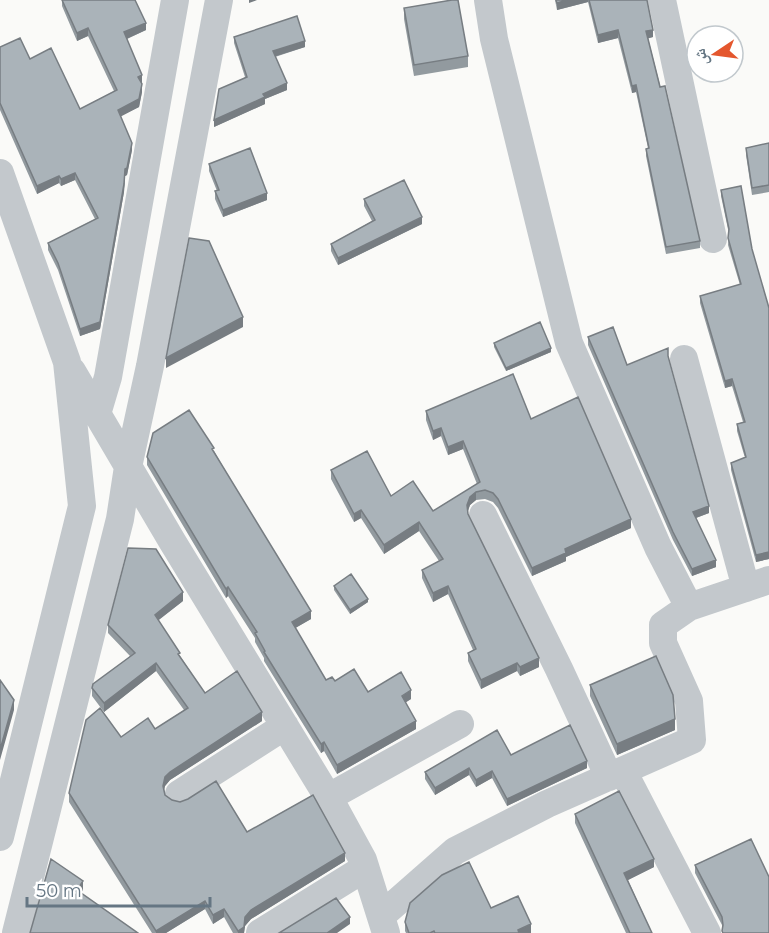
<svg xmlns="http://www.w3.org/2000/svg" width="769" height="933" font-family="Montserrat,'Noto Naskh Arabic',sans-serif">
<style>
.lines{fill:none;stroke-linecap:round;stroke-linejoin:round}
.minor{stroke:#c3c8cc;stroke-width:28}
.wall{fill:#929a9f}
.shaded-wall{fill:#777d82}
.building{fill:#aab3b9;stroke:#777d82;stroke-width:1.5}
</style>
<rect width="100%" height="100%" fill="#fafaf8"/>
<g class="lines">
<!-- minor -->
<path class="minor" d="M 488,0 L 494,39 L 569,343 L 658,547 L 689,607
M 662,0 L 713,239
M 0,173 L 67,362 L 82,506 L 0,837
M 684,359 L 746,588
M 72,371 L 172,541 L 334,807 L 363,860 L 386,933
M 97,414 L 108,377 L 175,0
M 483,515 L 559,669 L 609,777
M 623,771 L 707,933
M 179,794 L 285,726
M 329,797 L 460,724
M 381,916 L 455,851 L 547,804 L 692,740 L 689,701 L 663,643 L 663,625 L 689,607 L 769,580
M 16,933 L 120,519 L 128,467 L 150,366 L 219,0
M 260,933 L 365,868"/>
</g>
<!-- wall -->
<path class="wall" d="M 62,0 L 135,0 L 146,30 L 127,39 L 142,83 L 141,83 L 142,92 L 139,107 L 120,116 L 132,150 L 127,175 L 125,176 L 124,192 L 100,329 L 80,336 L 58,270 L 48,250 L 48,243 L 95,219 L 75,180 L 61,186 L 59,183 L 37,194 L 0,110 L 0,47 L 30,59 L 80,109 L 114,91 L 88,36 L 77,41 L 62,6 Z
M 555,0 L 647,0 L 653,37 L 648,38 L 700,241 L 700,248 L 666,254 L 646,156 L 646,149 L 648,148 L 636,92 L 632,93 L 618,38 L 598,43 L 588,2 L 557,10 Z
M 404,8 L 468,56 L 468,67 L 414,76 L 404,19 Z
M 234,37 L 305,47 L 275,57 L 287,90 L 265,99 L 265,104 L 214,127 L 245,77 L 234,43 Z
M 769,143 L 769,192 L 752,195 L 746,155 L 746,148 Z
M 209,164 L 267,200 L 223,217 L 215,199 L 215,191 L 217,191 L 209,171 Z
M 721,190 L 752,249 L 769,308 L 769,559 L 756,562 L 731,470 L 731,463 L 745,458 L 737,431 L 737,424 L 743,422 L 732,386 L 725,388 L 700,303 L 700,296 L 740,285 L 728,245 L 729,234 L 721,196 Z
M 364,199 L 422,224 L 338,265 L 331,251 L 331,244 L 372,221 L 364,206 Z
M 588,337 L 627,365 L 668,356 L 709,513 L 696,518 L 716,567 L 692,576 L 673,540 L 588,345 Z
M 494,343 L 551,352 L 506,371 L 494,347 Z
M 426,411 L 531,419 L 631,528 L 566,557 L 566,561 L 532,576 L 498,508 L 493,502 L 485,499 L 476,500 L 470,505 L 468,511 L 468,514 L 539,667 L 520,676 L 517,671 L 481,689 L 468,661 L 468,653 L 473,650 L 448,594 L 433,602 L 422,578 L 422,570 L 439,561 L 419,531 L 384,554 L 361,518 L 354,522 L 331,479 L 331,470 L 391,496 L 433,511 L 477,484 L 463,449 L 448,455 L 441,436 L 433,440 L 426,420 Z
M 214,451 L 311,619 L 295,628 L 326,680 L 335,681 L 368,692 L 411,699 L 405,702 L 416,729 L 337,774 L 324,751 L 321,753 L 264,661 L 264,658 L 255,642 L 255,638 L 228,596 L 226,598 L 147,465 L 147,457 Z
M 334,586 L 368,602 L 350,614 L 334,590 Z
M 183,601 L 158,620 L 180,656 L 205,693 L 262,721 L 170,780 L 165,786 L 164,789 L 165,795 L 172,800 L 247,832 L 345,861 L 251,919 L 245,926 L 244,933 L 233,933 L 224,917 L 213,924 L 205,909 L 166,933 L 152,933 L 69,802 L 69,793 L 121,737 L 155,729 L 184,710 L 156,671 L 104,712 L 92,696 L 92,688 L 130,656 L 108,633 L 108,625 Z
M 590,685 L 675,730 L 617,755 L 590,696 Z
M 511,755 L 587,768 L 507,806 L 492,778 L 476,787 L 469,775 L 435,795 L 425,779 L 425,772 Z
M 575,814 L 654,867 L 628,880 L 652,933 L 626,933 L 575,823 Z
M 695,865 L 769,933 L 722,933 L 722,925 L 695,873 Z
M 491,908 L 531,933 L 406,933 L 405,931 L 405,922 Z"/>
<!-- shaded-wall -->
<path class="shaded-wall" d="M 249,0 L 257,0 L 249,3 Z
M 567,0 L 588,0 L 588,2 L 557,10 L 557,3 Z
M 146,23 L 146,30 L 124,40 L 124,32 Z
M 88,28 L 88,36 L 77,41 L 77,33 Z
M 618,30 L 618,38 L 598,43 L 598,35 Z
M 653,30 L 653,37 L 646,39 L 646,31 Z
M 305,41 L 305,47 L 273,57 L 273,51 Z
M 142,75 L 142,83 L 138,84 L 138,77 Z
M 287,83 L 287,90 L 265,99 L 265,104 L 214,127 L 214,120 L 263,94 Z
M 142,84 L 142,92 L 139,107 L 118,118 L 118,110 Z
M 636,85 L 636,92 L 632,93 L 632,86 Z
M 132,143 L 132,150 L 127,175 L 125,176 L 124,192 L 100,329 L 80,336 L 80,329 Z
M 75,173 L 75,180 L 61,186 L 61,179 Z
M 59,176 L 59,183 L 37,194 L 37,186 Z
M 267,193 L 267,200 L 223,217 L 223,210 Z
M 422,217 L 422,224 L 338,265 L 338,258 Z
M 243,317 L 243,327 L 166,368 L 166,358 Z
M 551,348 L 551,352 L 506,371 L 506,368 Z
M 732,379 L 732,386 L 725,388 L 725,381 Z
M 441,428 L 441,436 L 433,440 L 433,431 Z
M 463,441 L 463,449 L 448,455 L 448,447 Z
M 476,492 L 476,500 L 470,505 L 467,513 L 467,505 L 470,497 Z
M 709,506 L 709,513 L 693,519 L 693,512 Z
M 361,510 L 361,518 L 354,522 L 354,514 Z
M 631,519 L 631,528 L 566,557 L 566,561 L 532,576 L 532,568 L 565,549 Z
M 419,522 L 419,531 L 384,554 L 384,545 Z
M 769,552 L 769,559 L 756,562 L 756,555 Z
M 716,560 L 716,567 L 692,576 L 692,569 Z
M 448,586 L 448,594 L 433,602 L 433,593 Z
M 228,587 L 228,596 L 226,598 L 226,589 Z
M 183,592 L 183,601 L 155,623 L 155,615 Z
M 368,599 L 368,602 L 350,614 L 350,610 Z
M 311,611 L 311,619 L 292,630 L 292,622 Z
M 539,658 L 539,667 L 520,676 L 520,667 Z
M 156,663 L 156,671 L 104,712 L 104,703 Z
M 517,663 L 517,671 L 481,689 L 481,680 Z
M 411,690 L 411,699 L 402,705 L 402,696 Z
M 14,700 L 14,710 L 0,760 L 0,750 Z
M 262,712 L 262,721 L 170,780 L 165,786 L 163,794 L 163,786 L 165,777 L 170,772 Z
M 675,719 L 675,730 L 617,755 L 617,744 Z
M 416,721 L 416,729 L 337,774 L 337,765 Z
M 324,742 L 324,751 L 321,753 L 321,744 Z
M 587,761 L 587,768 L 507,806 L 507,799 Z
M 469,768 L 469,775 L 435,795 L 435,788 Z
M 492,771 L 492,778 L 476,787 L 476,780 Z
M 345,853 L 345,861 L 251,919 L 245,926 L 244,933 L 238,933 L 238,931 L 245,917 L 251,910 Z
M 654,859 L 654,867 L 624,882 L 624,873 Z
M 83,881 L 83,890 L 77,899 L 77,890 Z
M 205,901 L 205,909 L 166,933 L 156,933 L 156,931 Z
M 224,909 L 224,917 L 213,924 L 213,915 Z
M 350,917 L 350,924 L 337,933 L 327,933 Z
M 531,924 L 531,933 L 518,933 L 518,930 Z"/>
<!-- building -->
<path class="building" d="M 62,0 L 135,0 L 146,23 L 124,32 L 142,75 L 138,77 L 142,84 L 139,99 L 118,110 L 132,143 L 127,168 L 125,169 L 124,184 L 100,322 L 80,329 L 58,263 L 48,243 L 98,218 L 75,173 L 61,179 L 59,176 L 37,186 L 0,103 L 0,47 L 20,38 L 30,59 L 51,48 L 80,109 L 117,90 L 88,28 L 77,33 Z
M 452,0 L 458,0 L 468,56 L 414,65 L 404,8 Z
M 556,0 L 567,0 L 557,3 Z
M 589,0 L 647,0 L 653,30 L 646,31 L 660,87 L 665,86 L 700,241 L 666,247 L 646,149 L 649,148 L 636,85 L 632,86 L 618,30 L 598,35 Z
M 297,16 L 305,41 L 273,51 L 287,83 L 263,94 L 265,97 L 214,120 L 219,89 L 247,77 L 234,37 Z
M 769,143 L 769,185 L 752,188 L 746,148 Z
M 250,148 L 267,193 L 223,210 L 215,191 L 219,190 L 209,164 Z
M 404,180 L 422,217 L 338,258 L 331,244 L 375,220 L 364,199 Z
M 741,186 L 752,249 L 769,308 L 769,552 L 756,555 L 731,463 L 746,457 L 737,424 L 745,422 L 732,379 L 725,381 L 700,296 L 741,284 L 728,238 L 729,229 L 721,190 Z
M 189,238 L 209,241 L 243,317 L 166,358 Z
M 540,322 L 551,348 L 506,368 L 494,343 Z
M 613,327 L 627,365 L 668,348 L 668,356 L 709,506 L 693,512 L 716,560 L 692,569 L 673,532 L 588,337 Z
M 513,374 L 531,419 L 578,397 L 631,519 L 565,549 L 566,553 L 532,568 L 498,499 L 493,493 L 485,490 L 476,492 L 470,497 L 467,505 L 468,514 L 539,658 L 520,667 L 517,663 L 481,680 L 468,653 L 476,649 L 448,586 L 433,593 L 422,570 L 443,559 L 419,522 L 384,545 L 361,510 L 354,514 L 331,470 L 367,451 L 391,496 L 413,481 L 433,511 L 480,482 L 463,441 L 448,447 L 441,428 L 433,431 L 426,411 Z
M 189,410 L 214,448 L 212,449 L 311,611 L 292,622 L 326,680 L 332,677 L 335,681 L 354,669 L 368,692 L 401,672 L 411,690 L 402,696 L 416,721 L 337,765 L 324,742 L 321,744 L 264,652 L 265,651 L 255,633 L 257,632 L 228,587 L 226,589 L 147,457 L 153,433 Z
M 128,548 L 156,549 L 183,592 L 155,615 L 180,653 L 178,654 L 205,693 L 237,671 L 262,712 L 170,772 L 165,777 L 163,786 L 165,795 L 172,800 L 180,802 L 188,799 L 216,781 L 247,832 L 313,795 L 345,853 L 251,910 L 245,917 L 244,927 L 238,931 L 224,909 L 213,915 L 205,901 L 156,931 L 69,793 L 86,720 L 100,708 L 121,737 L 148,718 L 155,729 L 188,708 L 156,663 L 104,703 L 92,688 L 93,684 L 135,653 L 108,625 Z
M 351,574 L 368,599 L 350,610 L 334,586 Z
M 656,656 L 673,695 L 675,719 L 617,744 L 590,685 Z
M 0,680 L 14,700 L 0,750 Z
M 570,725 L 587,761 L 507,799 L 492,771 L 476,780 L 469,768 L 435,788 L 425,772 L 497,730 L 511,755 Z
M 619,791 L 654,859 L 624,873 L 652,933 L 630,933 L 575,814 Z
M 751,839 L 769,877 L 769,933 L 723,933 L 722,931 L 723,925 L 722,917 L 695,865 Z
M 51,859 L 83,881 L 77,890 L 138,933 L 30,933 Z
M 469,862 L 491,908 L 518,896 L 531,924 L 518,930 L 519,933 L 435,933 L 434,931 L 430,933 L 409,933 L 405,922 L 410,903 L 442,875 Z
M 336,898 L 350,917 L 327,933 L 279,933 Z"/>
<!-- north arrow -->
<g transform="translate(715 54) rotate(257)"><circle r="28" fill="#ffffff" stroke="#c1c8cd" stroke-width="1.5"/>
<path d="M0-4.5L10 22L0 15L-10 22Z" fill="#e4572e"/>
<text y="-9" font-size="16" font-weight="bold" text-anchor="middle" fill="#657683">ش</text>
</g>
<!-- scale -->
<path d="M27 897v9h183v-9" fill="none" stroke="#657683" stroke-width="3"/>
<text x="36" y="897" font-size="18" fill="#657683" stroke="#ffffff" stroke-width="4.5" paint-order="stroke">50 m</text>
</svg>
